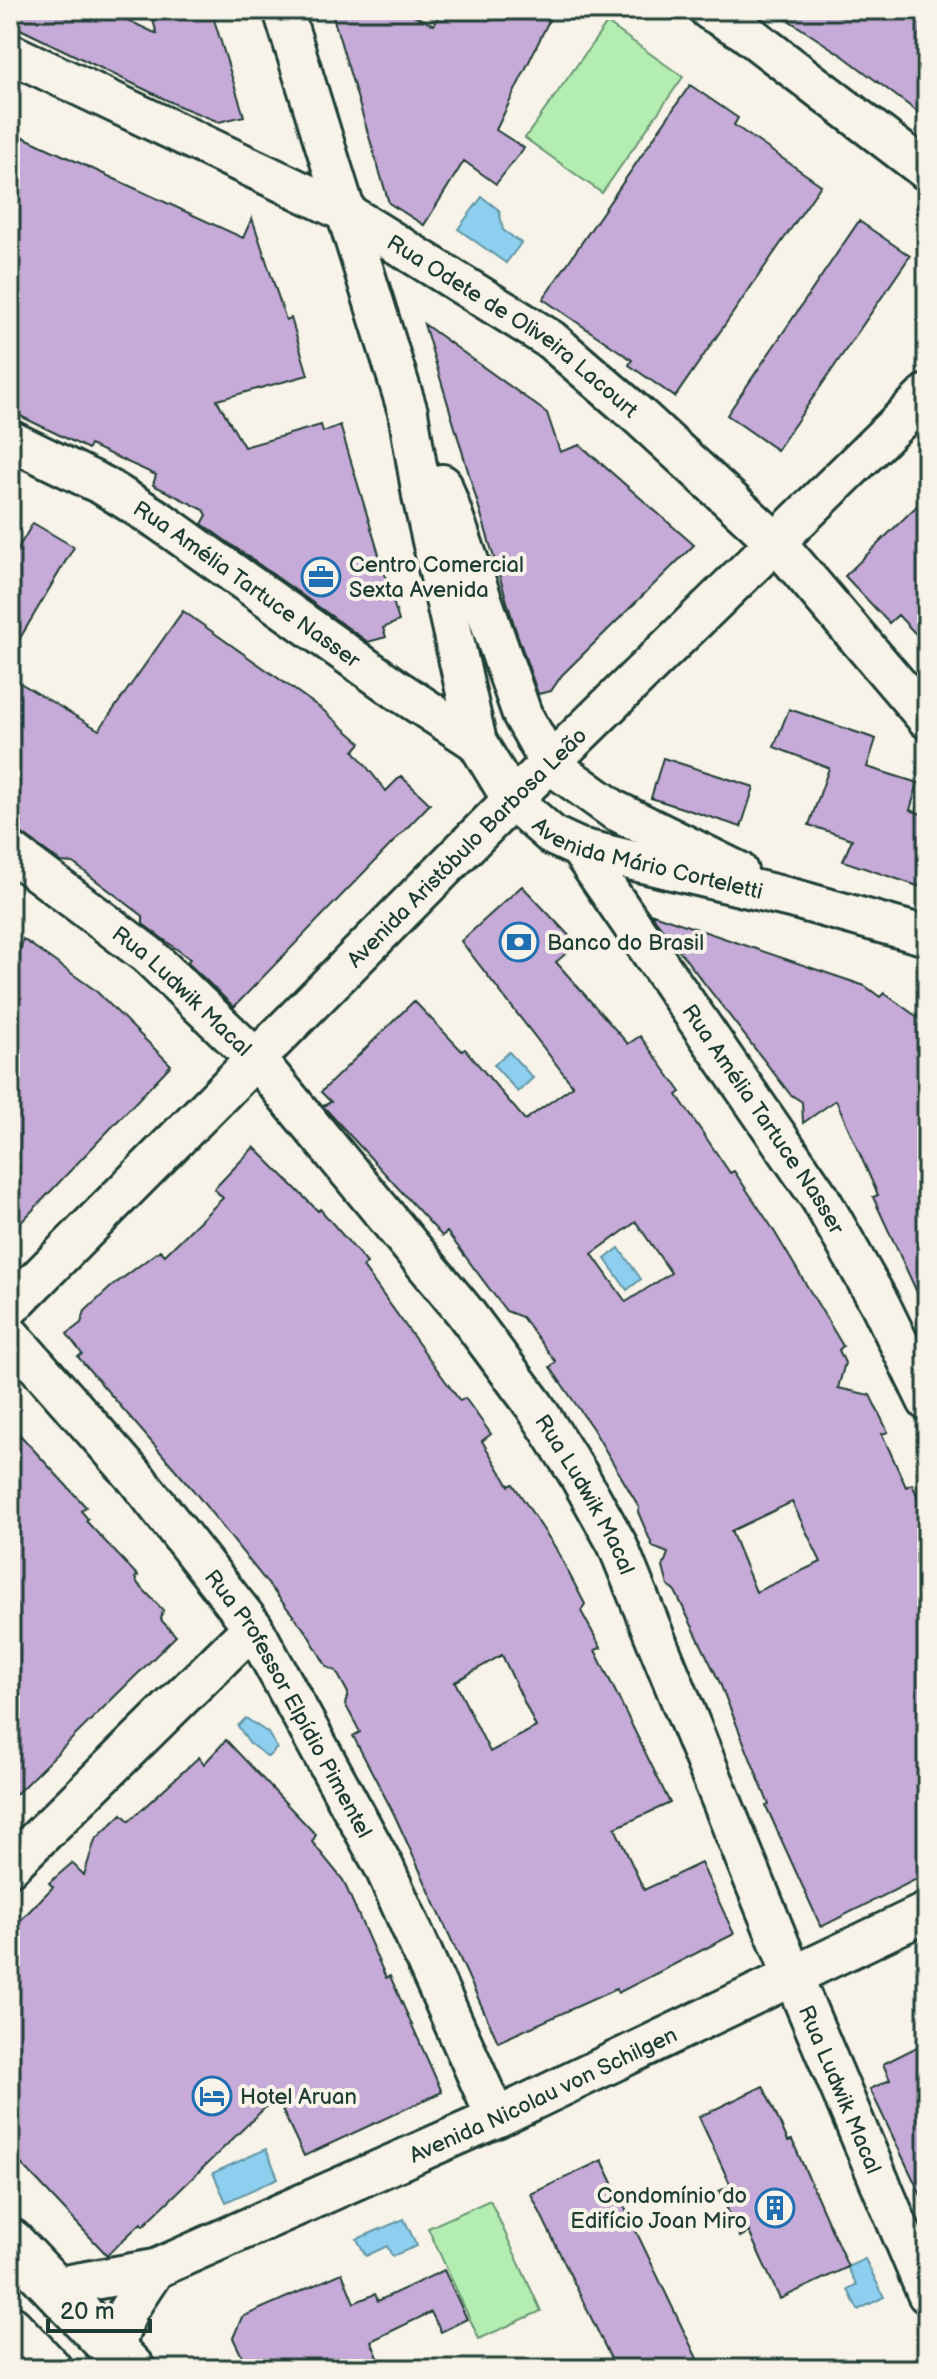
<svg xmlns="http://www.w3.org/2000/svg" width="937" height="2379" font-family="'Balsamiq Sans',sans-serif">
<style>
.green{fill:#b3edb1;stroke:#699572;stroke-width:2}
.water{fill:#8ecfef;stroke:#6295a4;stroke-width:2}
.building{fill:#c6aad7;stroke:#1f3d34;stroke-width:2;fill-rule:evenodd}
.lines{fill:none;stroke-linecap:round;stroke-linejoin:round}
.minor-casing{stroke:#1f3d34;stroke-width:44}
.major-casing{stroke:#1f3d34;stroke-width:50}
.minor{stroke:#f7f3e8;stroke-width:38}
.major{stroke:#f7f3e8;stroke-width:44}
.labels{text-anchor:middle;stroke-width:8;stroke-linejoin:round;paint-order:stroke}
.street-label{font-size:22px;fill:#1f3d34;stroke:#f7f3e8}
.poi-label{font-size:22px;fill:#1f3d34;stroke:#f7f3e8;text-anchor:start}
</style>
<rect width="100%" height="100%" fill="#f7f3e8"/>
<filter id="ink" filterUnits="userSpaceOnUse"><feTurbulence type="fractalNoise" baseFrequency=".0125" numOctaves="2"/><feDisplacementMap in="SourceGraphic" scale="16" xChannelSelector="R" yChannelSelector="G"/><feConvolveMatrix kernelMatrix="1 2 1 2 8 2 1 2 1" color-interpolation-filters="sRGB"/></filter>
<g filter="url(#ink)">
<!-- green -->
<path class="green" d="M 607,23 L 683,77 L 602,193 L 525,138 Z
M 490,2200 L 541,2311 L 479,2339 L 428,2228 Z"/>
<!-- water -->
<path class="water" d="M 482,197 L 499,210 L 503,230 L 521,243 L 506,263 L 458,229 Z
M 509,1052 L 533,1078 L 518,1092 L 494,1065 Z
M 619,1248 L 641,1279 L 627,1290 L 605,1259 Z
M 246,1718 L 268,1733 L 277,1748 L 268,1757 L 249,1743 L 238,1726 Z
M 266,2149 L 278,2178 L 226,2202 L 213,2173 Z
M 404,2219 L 417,2246 L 392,2256 L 387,2246 L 366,2256 L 357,2239 Z
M 865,2259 L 884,2297 L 858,2310 L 848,2290 L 857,2285 L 847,2267 Z"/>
<!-- building -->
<path class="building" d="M 10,10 L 106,10 L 157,34 L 150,10 L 211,10 L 244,116 L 219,122 L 179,106 L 10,24 Z
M 331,10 L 402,10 L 434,25 L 441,10 L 554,10 L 496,130 L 524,148 L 496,184 L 464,161 L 424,225 L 389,203 Z
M 773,10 L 927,10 L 927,119 L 843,56 Z
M 690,85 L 738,118 L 734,125 L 821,185 L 675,397 L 629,365 L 632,360 L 543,299 Z
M 10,131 L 243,238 L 252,218 L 286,320 L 291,318 L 308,375 L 217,400 L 244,447 L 321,425 L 323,432 L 340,425 L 399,621 L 383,628 L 386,637 L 368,642 L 202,524 L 207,515 L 204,510 L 153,485 L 156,475 L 90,445 L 88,449 L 10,411 Z
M 859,221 L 910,256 L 777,450 L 727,415 Z
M 424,324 L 547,413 L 560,452 L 580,445 L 694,545 L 562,675 L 551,691 L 538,694 L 515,628 Z
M 927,496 L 927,646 L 898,615 L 889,623 L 845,576 Z
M 33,523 L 74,547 L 10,655 L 10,562 Z
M 183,611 L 323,710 L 361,743 L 354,751 L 386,791 L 401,776 L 430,804 L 234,1007 L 187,962 L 190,959 L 143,924 L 143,916 L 73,863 L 61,862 L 20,832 L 22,822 L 10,814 L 10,677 L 99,730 Z
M 789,709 L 876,739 L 867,767 L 918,783 L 910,810 L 927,816 L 927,889 L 843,861 L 852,839 L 809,825 L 829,768 L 774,747 Z
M 663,758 L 754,787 L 741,827 L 651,798 Z
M 522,886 L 577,944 L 556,962 L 628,1044 L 640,1036 L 681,1092 L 677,1095 L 730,1173 L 734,1171 L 771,1226 L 843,1346 L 839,1350 L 845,1363 L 838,1388 L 870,1395 L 888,1432 L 882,1434 L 906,1487 L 912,1484 L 927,1517 L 927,1874 L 821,1927 L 766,1806 L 769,1805 L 719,1681 L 675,1591 L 668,1586 L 663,1567 L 668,1553 L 653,1547 L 638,1512 L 639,1507 L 593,1429 L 550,1367 L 556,1362 L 522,1317 L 506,1311 L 447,1232 L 442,1236 L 323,1106 L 331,1102 L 321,1092 L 414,1001 L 462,1051 L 465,1049 L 525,1120 L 573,1086 L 461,941 ZM 636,1222 L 671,1273 L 626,1302 L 592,1254 ZM 792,1502 L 821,1562 L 756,1592 L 731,1531 Z
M 650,913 L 865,986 L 880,997 L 884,993 L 927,1024 L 927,1314 L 873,1197 L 878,1195 L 836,1100 L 803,1123 L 802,1102 L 790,1094 Z
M 23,939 L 95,990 L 171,1065 L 10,1234 L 10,1012 L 21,998 L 10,990 L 10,940 L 21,948 Z
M 254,1147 L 318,1211 L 320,1209 L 367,1263 L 363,1267 L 460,1401 L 465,1398 L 491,1434 L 482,1441 L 509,1486 L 513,1484 L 555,1547 L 585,1604 L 581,1611 L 601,1648 L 595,1650 L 670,1803 L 615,1828 L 644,1890 L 701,1863 L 734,1934 L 618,1993 L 616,1989 L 498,2042 L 394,1814 L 353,1736 L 360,1732 L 345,1704 L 348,1693 L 336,1671 L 327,1667 L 307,1633 L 193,1490 L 78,1357 L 82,1354 L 67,1334 L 81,1323 L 85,1311 L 111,1287 L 160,1250 L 165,1255 L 223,1198 L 214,1189 ZM 502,1655 L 536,1727 L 490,1752 L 455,1682 Z
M 10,1424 L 86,1507 L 81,1511 L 88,1519 L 86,1521 L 138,1576 L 135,1578 L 138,1584 L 163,1610 L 161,1620 L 176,1636 L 10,1800 Z
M 226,1740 L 316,1835 L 312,1842 L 343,1880 L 386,1978 L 390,1976 L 442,2092 L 304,2156 L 276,2097 L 143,2226 L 141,2223 L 107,2255 L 10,2152 L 10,1931 L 53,1887 L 49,1883 L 72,1863 L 84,1875 L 95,1840 L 122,1814 L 129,1821 L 199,1757 L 204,1764 Z
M 927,2042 L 927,2208 L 870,2089 L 890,2080 L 883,2064 Z
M 763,2086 L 788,2141 L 792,2140 L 848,2267 L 780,2299 L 749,2232 L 740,2237 L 719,2191 L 731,2186 L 699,2117 Z
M 602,2160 L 702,2369 L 616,2369 L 531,2194 Z
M 444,2270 L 467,2319 L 441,2332 L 431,2312 L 371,2341 L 383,2369 L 248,2369 L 233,2338 L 242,2317 L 342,2273 L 354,2303 L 375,2294 L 378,2301 Z"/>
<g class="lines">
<!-- minor casing -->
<g class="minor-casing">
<g id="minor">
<path id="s1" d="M 283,10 L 408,412 L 422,496 L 477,742 L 512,800 L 553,836 L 579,848 L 795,899 L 927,936"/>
<path d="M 709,10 L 743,30 L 927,171"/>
<path id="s2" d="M 10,53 L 345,212 L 551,340 L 640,417 L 776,542 L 927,719"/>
<path id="s3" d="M 10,440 L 104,486 L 160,521 L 396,689 L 477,742"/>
<path d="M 442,484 L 522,714 L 550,764 L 614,810 L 738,871"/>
<path id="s4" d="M 579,848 L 820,1198 L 880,1304 L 927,1401"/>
<path id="s5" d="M 10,851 L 148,955 L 257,1060 L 464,1311 L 534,1405 L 578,1474 L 617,1544 L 792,1974 L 927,2294"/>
<path id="s6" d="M 10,1307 L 512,800 L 927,394"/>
<path id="s7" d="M 10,1335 L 136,1478 L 253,1627 L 384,1867 L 496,2118"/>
<path d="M 10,1866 L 253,1627"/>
<path id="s8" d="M 54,2287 L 155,2269 L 496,2118 L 927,1912"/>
<path d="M 114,2349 L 128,2310 L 155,2269"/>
</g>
</g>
<!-- major casing -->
<g class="major-casing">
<path id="major" d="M 10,2241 L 132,2369
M 10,2328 L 49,2369"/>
</g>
<!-- minor -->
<use href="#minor" class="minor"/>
<!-- major -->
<use href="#major" class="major"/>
</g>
</g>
<!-- icons -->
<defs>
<g id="office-ring" transform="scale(2)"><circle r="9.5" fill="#f7f3e8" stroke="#1f6fb2" stroke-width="1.5"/><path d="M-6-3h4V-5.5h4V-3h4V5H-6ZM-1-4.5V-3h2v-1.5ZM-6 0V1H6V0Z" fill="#1f6fb2"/></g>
<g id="bank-ring" transform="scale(2)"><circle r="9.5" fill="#f7f3e8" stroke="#1f6fb2" stroke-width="1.5"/><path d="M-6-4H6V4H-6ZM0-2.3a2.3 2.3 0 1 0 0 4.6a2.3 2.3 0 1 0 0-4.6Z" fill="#1f6fb2"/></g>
<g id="hotel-ring" transform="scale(2)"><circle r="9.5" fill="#f7f3e8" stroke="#1f6fb2" stroke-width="1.5"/><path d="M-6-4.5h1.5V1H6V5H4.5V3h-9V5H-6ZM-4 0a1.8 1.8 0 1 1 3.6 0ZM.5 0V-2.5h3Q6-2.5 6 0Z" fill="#1f6fb2"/></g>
<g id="building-ring" transform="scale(2)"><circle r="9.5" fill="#f7f3e8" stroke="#1f6fb2" stroke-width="1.5"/><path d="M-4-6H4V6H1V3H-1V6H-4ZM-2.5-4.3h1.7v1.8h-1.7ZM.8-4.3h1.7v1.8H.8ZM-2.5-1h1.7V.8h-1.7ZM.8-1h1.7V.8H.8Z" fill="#1f6fb2"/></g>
</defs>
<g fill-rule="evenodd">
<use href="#office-ring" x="321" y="577"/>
<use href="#bank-ring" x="519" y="942"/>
<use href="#hotel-ring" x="212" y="2096"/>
<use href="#building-ring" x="775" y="2208"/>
</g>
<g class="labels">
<!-- street labels -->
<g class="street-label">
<text dy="8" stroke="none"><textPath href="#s2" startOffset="574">Rua Odete de Oliveira Lacourt</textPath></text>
<text dy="8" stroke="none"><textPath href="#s3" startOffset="278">Rua Amélia Tartuce Nasser</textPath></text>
<text dy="8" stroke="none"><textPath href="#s6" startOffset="648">Avenida Aristóbulo Barbosa Leão</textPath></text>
<text dy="8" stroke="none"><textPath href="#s1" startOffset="978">Avenida Mário Corteletti</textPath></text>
<text dy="8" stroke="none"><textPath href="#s5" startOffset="222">Rua Ludwik Macal</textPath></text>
<text dy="8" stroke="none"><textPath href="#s4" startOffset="328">Rua Amélia Tartuce Nasser</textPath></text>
<text dy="8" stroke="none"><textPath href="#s5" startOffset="870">Rua Ludwik Macal</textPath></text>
<text dy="8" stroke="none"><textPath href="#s7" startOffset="464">Rua Professor Elpídio Pimentel</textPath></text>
<text dy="8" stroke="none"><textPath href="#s5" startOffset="1518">Rua Ludwik Macal</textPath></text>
<text dy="8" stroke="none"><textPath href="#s8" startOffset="528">Avenida Nicolau von Schilgen</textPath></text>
</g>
<!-- poi labels -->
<g class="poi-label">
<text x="349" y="572">Centro Comercial<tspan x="349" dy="25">Sexta Avenida</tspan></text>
<text x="547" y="950">Banco do Brasil</text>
<text x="240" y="2104">Hotel Aruan</text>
<text x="747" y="2203" text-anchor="end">Condomínio do<tspan x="747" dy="25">Edifício Joan Miro</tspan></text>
</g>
</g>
<!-- margin -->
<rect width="937" height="2379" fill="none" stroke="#f7f3e8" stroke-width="40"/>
<rect x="20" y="20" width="897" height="2339" fill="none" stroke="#1f3d34" stroke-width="3" filter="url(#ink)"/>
<!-- scale -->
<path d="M48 2319v12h102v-12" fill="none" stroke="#1f3d34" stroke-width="4"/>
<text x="60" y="2319" font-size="24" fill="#1f3d34" stroke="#f7f3e8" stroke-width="6" paint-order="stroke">20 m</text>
</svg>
